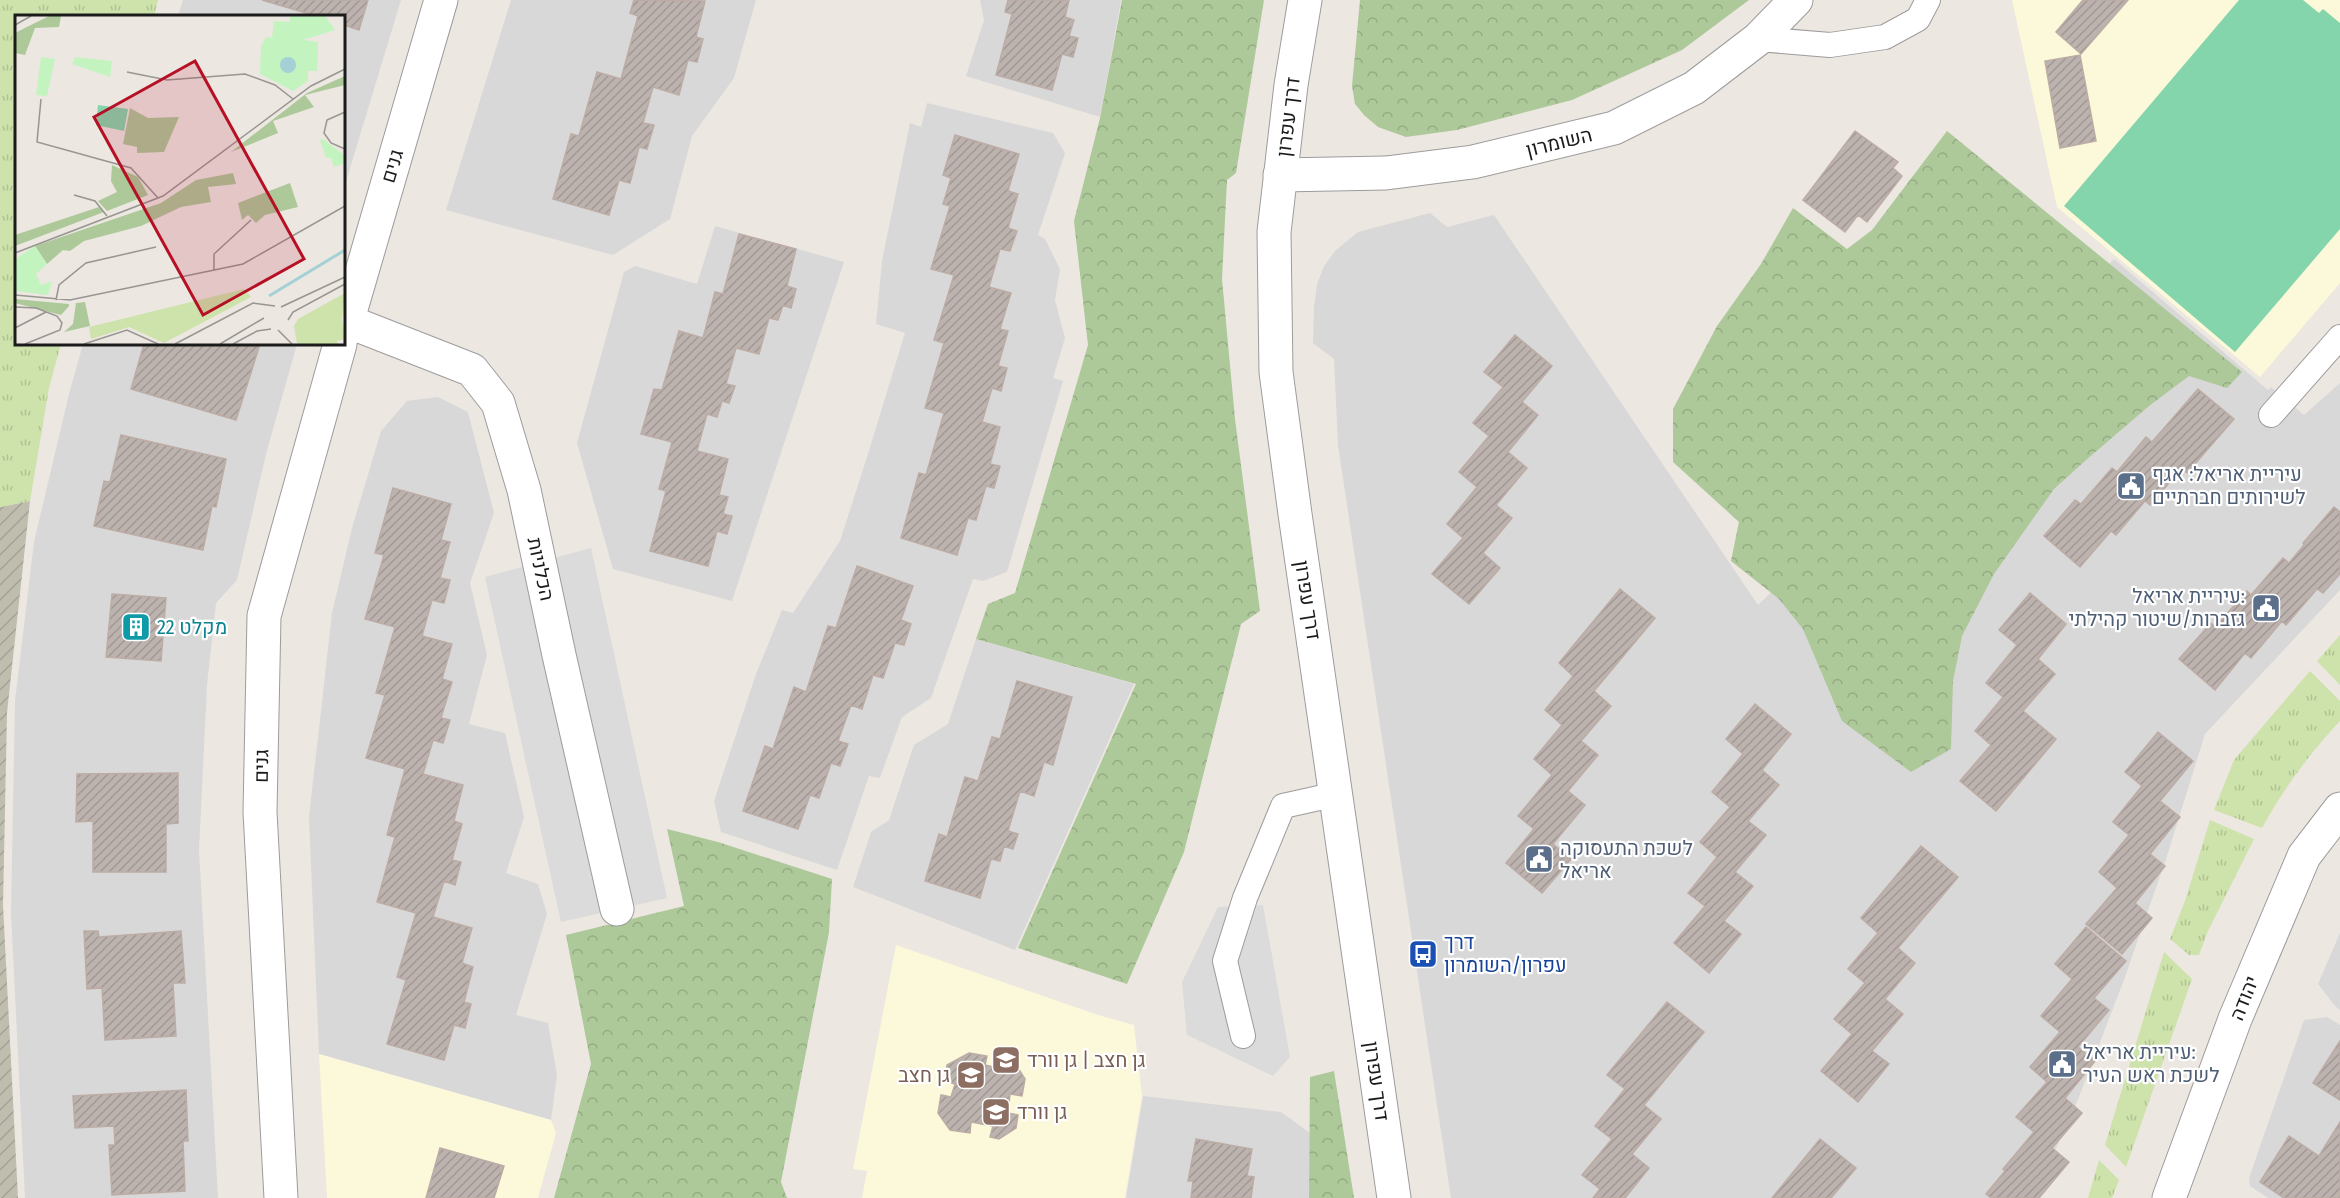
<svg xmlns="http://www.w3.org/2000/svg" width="2340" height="1198" font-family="'Fira Sans Condensed',Heebo,sans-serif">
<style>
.residential{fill:#d9d8d8}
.education{fill:#fcf8da}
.construction{fill:url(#construction-furrows)}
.grass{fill:url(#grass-tufts)}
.forest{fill:url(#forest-crowns)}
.pitch{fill:#85d5ac}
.parking{fill:#dbdbdb}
.building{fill:url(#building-hatch);stroke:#bcaca5;stroke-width:1.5}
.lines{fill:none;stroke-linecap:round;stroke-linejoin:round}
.service-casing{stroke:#9c9c9c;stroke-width:26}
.minor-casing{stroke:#9c9c9c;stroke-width:35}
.tertiary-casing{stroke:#9c9c9c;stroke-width:35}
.service{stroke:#fff;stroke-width:24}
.minor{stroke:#fff;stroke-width:33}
.tertiary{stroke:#fff;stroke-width:33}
.labels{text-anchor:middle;stroke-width:4.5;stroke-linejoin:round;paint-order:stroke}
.street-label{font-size:20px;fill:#1b1b1b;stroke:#fff}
.service-label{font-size:20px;fill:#4e5e75;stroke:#fff;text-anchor:start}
.culture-label{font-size:20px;fill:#0d838f;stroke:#fff;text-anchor:start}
.transit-label{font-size:20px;fill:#164399;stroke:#fff;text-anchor:start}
.education-label{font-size:20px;fill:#785e54;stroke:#fff;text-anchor:start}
.inset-river{fill:none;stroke:#a5d1d6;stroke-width:3}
.inset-road{fill:none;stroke:#989592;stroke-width:1.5}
.view{fill:#b61025;fill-opacity:0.15;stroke:#b61025;stroke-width:3}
.inset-edge{fill:none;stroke:#1b1b1b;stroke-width:3}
</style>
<defs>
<pattern id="construction-furrows" width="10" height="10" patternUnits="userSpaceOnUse" patternTransform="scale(1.5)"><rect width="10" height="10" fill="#bfbdae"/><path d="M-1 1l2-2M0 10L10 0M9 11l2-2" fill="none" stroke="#a4a295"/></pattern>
<pattern id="grass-tufts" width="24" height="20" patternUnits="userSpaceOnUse" patternTransform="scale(1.5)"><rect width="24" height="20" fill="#cde3ab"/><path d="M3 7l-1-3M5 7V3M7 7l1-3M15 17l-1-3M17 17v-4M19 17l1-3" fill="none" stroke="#afc293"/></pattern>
<pattern id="forest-crowns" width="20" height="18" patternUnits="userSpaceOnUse" patternTransform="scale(1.5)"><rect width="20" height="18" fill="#adc899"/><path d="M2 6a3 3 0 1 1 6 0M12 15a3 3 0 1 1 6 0" fill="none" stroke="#94ab83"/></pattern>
<pattern id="building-hatch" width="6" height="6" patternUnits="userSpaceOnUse" patternTransform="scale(1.5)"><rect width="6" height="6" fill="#bcb2ae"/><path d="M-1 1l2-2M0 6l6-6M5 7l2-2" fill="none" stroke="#a19895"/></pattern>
</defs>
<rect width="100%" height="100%" fill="#ece7e1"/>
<!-- residential -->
<path class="residential" d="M 183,0 L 401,0 L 344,188 L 344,16 L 178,16 Z
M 511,0 L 756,0 L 734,78 L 692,136 L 670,219 L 613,255 L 446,210 Z
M 980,0 L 1121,0 L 1100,117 L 966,76 L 984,20 Z
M 927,103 L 1053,133 L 1065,153 L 1038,235 L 1045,239 L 1060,269 L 1055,300 L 1065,338 L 1053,378 L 1063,381 L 1007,572 L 983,581 L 973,579 L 931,698 L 902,717 L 880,778 L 869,776 L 837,870 L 721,832 L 714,801 L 756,674 L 782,610 L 793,613 L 840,541 L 867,457 L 905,333 L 876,324 L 882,261 L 910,123 L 921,127 Z
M 1430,213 L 1447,227 L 1494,215 L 1758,605 L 2114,259 L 2268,390 L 2271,387 L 2304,415 L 2340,383 L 2340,590 L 2205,734 L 2167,856 L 2125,977 L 2079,1097 L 2034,1198 L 1451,1198 L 1344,485 L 1338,445 L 1334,359 L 1313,343 L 1314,308 L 1317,284 L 1324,266 L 1335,251 L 1358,232 Z
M 715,226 L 844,262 L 732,601 L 613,569 L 577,443 L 624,272 L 635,266 L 697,284 Z
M 83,344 L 297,344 L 266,454 L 237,580 L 216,603 L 207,685 L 199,850 L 218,1198 L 25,1198 L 11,913 L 15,701 L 34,542 L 69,394 Z
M 438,397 L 468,412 L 494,513 L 470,583 L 487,655 L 469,724 L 505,733 L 524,817 L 506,873 L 538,884 L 547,914 L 516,1015 L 548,1023 L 557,1075 L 551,1120 L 319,1054 L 309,817 L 332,613 L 352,528 L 381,431 L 407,401 Z
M 976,639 L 1134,684 L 1015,950 L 853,887 L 871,832 L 889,820 L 914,745 L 948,724 Z
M 2340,933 L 2340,1010 L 2335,1006 L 2318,984 Z
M 2327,1017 L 2340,1025 L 2340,1198 L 2268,1198 L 2250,1186 L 2249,1178 L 2304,1020 Z
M 1143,1096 L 1281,1112 L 1310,1133 L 1309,1198 L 1126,1198 Z"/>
<!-- education -->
<path class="education" d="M 2012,0 L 2340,0 L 2340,283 L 2260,377 L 2057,207 Z
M 896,945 L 1098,1015 L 1134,1025 L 1142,1096 L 1125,1198 L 862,1198 L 867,1171 L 853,1169 Z
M 319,1054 L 551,1120 L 556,1133 L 538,1198 L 327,1198 Z"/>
<!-- construction -->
<path class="construction" d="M 30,501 L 7,713 L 3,905 L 18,1198 L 0,1198 L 0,507 Z"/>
<!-- grass -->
<path class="grass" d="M 0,0 L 158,0 L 154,16 L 16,16 L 16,344 L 61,344 L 49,388 L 30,501 L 0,507 Z
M 2340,635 L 2340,685 L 2317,661 Z
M 2310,671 L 2340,701 L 2340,721 C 2310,753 2283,789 2262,828 L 2214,810 L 2234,760 Z
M 2210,820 L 2254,839 L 2208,931 L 2199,955 L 2189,955 L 2170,939 L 2185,901 Z
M 2164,952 L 2192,979 L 2126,1167 L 2105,1145 Z
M 2099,1160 L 2119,1180 L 2112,1198 L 2088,1198 Z"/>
<!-- forest -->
<path class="forest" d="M 1122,0 L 1264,0 L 1236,173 L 1227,180 L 1222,279 L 1235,419 L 1260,611 L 1241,624 L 1184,852 L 1127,984 L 1018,948 L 1136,684 L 976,639 L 988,604 L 1015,593 L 1088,345 L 1074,221 L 1100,118 Z
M 1360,0 L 1749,0 L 1682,50 L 1572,100 L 1457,130 L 1406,137 L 1378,127 L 1364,115 L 1355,104 L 1352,86 Z
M 1947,131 L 2242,372 L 2227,388 L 2189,376 L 2149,406 L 2086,460 L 2054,489 L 1994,574 L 1962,636 L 1953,681 L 1951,749 L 1911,772 L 1842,721 L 1803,629 L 1779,599 L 1731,561 L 1739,522 L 1673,462 L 1673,409 L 1717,326 L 1761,264 L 1793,208 L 1847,249 L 1872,230 Z
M 667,829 L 718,842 L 832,879 L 829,932 L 781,1182 L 787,1198 L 554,1198 L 591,1064 L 566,935 L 684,906 Z
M 1334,1071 L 1354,1198 L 1309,1198 L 1310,1077 Z"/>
<!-- pitch -->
<path class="pitch" d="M 2239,0 L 2303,0 L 2319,13 L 2323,9 L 2340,23 L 2340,229 L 2235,352 L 2064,206 Z"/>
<!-- parking -->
<path class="parking" d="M 591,548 L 667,898 L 561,922 L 485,577 Z
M 1263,905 L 1290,1057 L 1273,1076 L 1187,1035 L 1182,982 L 1218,907 Z"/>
<!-- building -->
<path class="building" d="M 262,0 L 368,0 L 359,30 L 344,25 L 344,16 L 316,16 Z
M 634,0 L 705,1 L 696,37 L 703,39 L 697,62 L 688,60 L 679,95 L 653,87 L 643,123 L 654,125 L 647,149 L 639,147 L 630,183 L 619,180 L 609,215 L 553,199 L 571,134 L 579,136 L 597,72 L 621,79 L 638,16 L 630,13 Z
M 1008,0 L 1069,0 L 1065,17 L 1074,20 L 1069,36 L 1078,38 L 1073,57 L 1062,54 L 1052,90 L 996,75 L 1012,14 L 1005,12 Z
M 2083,0 L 2128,0 L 2081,54 L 2056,32 Z
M 2080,55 L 2096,141 L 2060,148 L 2045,61 Z
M 1855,131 L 1898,162 L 1893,168 L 1902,176 L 1867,222 L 1858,215 L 1845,232 L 1803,200 Z
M 955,135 L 1019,154 L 1008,191 L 1018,194 L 1008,228 L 1017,231 L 1010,251 L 1000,249 L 989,287 L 1011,293 L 1000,329 L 1008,331 L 998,366 L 1007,368 L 1001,391 L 992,388 L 982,422 L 1000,427 L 990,464 L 1000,466 L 994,488 L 986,486 L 976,520 L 968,518 L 957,555 L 901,538 L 919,473 L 926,475 L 944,413 L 925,408 L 944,343 L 934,340 L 954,275 L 931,269 L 950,206 L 943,204 L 951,178 L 943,175 Z
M 739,234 L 796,249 L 787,286 L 796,289 L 791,308 L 783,305 L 778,320 L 769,318 L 759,354 L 736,348 L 726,384 L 735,386 L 729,403 L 722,401 L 717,417 L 707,414 L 697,451 L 728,459 L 719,495 L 728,497 L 723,514 L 732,516 L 727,534 L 717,531 L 708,566 L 650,551 L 666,491 L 659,489 L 672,442 L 641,434 L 654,389 L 662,390 L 679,331 L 703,338 L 715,292 L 723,294 Z
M 1515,335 L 1552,366 L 1522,402 L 1538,415 L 1508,452 L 1527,468 L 1496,505 L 1512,518 L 1483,553 L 1500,568 L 1469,604 L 1432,574 L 1463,538 L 1447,524 L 1477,487 L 1459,472 L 1489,436 L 1473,423 L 1503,387 L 1484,372 Z
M 144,344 L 260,344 L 236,420 L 131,389 Z
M 2198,389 L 2234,419 L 2187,473 L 2182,468 L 2150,505 L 2145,501 L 2116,535 L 2111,531 L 2080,567 L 2044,536 L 2075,500 L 2081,504 L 2112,468 L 2117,472 L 2146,437 L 2152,442 Z
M 121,435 L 226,459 L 216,507 L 212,506 L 203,550 L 94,526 L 104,481 L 110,482 Z
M 393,488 L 451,504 L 441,540 L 450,542 L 440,578 L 450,580 L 444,603 L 432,600 L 422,636 L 452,644 L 442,679 L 452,682 L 441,718 L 450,720 L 443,743 L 433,740 L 423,774 L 463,785 L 454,821 L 462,824 L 452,860 L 461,862 L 455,885 L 444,881 L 433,917 L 472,928 L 462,963 L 473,967 L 464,1002 L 471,1004 L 465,1028 L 454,1025 L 444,1060 L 387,1044 L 406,980 L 397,977 L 416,913 L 377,902 L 395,837 L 387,835 L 405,769 L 366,758 L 385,695 L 376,693 L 395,627 L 365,619 L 384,555 L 375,553 Z
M 2334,507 L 2340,512 L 2340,574 L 2323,593 L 2317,589 L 2286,625 L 2282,621 L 2251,658 L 2245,653 L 2215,690 L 2179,659 L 2211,623 L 2215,627 L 2247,591 L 2251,595 L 2283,558 L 2289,563 L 2304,545 L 2303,543 Z
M 857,566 L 913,586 L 901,620 L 911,624 L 904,645 L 895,643 L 883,678 L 873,675 L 862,709 L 851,705 L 838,741 L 848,744 L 840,766 L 831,763 L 819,798 L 810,795 L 798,829 L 743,811 L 765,746 L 773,749 L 794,687 L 806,692 L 828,626 L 836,628 Z
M 1620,589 L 1655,618 L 1594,691 L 1611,706 L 1581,741 L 1598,755 L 1568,791 L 1585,805 L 1553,844 L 1571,859 L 1542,893 L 1506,863 L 1534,829 L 1518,816 L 1552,775 L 1534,759 L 1562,725 L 1545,710 L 1573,676 L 1559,663 Z
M 2030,593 L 2066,624 L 2038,659 L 2055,674 L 2023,711 L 2056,739 L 1996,811 L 1960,781 L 1991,745 L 1975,731 L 2003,697 L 1986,683 L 2017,645 L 1999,630 Z
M 112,594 L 166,598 L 161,661 L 106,657 Z
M 1017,681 L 1072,697 L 1053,765 L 1044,762 L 1034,796 L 1020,791 L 1008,831 L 1018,834 L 1013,849 L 1004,846 L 1000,861 L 991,859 L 980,898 L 925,881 L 939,834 L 947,837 L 965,777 L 978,781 L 992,737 L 1000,739 Z
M 1755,704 L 1791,734 L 1762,770 L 1779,785 L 1748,821 L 1766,835 L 1735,872 L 1753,886 L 1724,921 L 1741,934 L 1709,973 L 1674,943 L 1705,906 L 1688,893 L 1717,857 L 1700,842 L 1730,807 L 1712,792 L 1743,754 L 1726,739 Z
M 2158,732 L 2193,761 L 2160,801 L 2180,817 L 2150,854 L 2165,866 L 2135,903 L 2152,918 L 2122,954 L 2086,924 L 2117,888 L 2099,872 L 2129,835 L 2113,822 L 2142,786 L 2125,772 Z
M 178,773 L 178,823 L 166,824 L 166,872 L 93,872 L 93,821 L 76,822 L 77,774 Z
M 1921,846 L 1958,877 L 1898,948 L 1915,963 L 1885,999 L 1903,1014 L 1872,1051 L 1889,1064 L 1858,1102 L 1821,1071 L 1852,1034 L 1834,1019 L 1865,983 L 1848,969 L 1878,933 L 1861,918 Z
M 2086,927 L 2126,961 L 2094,998 L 2109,1010 L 2078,1047 L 2095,1061 L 2065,1098 L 2082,1113 L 2052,1148 L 2069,1162 L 2039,1198 L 1991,1198 L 1986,1194 L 2005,1171 L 2003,1169 L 2034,1132 L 2016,1117 L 2047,1082 L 2030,1067 L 2060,1032 L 2041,1016 L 2072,979 L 2055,964 Z
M 84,931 L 98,931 L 99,937 L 181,931 L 185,983 L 173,983 L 176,1036 L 105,1040 L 102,988 L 87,989 Z
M 1667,1002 L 1704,1032 L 1644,1105 L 1661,1119 L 1632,1154 L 1649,1168 L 1625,1198 L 1593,1198 L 1600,1189 L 1582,1175 L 1612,1139 L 1595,1126 L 1625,1089 L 1607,1075 Z
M 2340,1041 L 2340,1100 L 2313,1083 Z
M 969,1053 L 987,1056 L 985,1065 L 998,1068 L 1000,1059 L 1015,1063 L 1025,1079 L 1022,1096 L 1010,1094 L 1008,1113 L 1018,1115 L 1016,1128 L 999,1139 L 990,1137 L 993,1126 L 971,1122 L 970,1133 L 950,1130 L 938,1113 L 941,1095 L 951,1097 L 955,1084 L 944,1081 L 947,1065 Z
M 186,1090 L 188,1141 L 183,1141 L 185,1191 L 112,1195 L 109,1145 L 115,1145 L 114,1126 L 75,1128 L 73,1096 Z
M 2340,1122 L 2340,1198 L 2284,1198 L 2260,1182 L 2289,1136 L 2319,1156 Z
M 1196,1139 L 1252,1149 L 1247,1176 L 1254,1177 L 1251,1198 L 1191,1198 L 1193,1181 L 1188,1181 Z
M 1820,1139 L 1856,1168 L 1831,1198 L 1772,1198 Z
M 440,1148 L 504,1166 L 494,1198 L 426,1198 Z"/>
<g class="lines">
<!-- service casing -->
<g class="service-casing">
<path id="service" d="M 1758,39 L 1830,45 L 1885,37 L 1918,19 L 1928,0
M 2271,415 L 2340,337
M 1243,1036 L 1225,961 L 1245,898 L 1283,806 L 1337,794"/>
</g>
<!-- minor casing -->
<g class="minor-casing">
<path id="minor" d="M 1280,175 L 1386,173 L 1473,162 L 1614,128 L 1694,88 L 1758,39 L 1796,0
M 347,321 L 472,370 L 498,403 L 524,490 L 559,655 L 617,909
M 344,333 L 441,0
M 281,1198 L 260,812 L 264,616 L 340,344
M 2169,1198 L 2235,1019 L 2304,856 L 2340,809"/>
</g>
<!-- tertiary casing -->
<g class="tertiary-casing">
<path id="tertiary" d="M 1305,0 L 1291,85 L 1274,232 L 1276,372 L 1295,514 L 1394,1198"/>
</g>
<!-- service -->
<use href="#service" class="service"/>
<!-- minor -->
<use href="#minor" class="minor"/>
<!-- tertiary -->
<use href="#tertiary" class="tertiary"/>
</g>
<!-- icons -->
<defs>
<g id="civic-square" transform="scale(1.5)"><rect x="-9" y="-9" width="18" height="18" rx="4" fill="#5c6f8a" stroke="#fff"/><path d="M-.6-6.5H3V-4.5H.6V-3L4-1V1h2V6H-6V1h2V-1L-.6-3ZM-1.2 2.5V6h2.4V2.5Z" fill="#fff"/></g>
<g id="building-square" transform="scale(1.5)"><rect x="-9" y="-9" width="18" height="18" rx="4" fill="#0f9aa8" stroke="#fff"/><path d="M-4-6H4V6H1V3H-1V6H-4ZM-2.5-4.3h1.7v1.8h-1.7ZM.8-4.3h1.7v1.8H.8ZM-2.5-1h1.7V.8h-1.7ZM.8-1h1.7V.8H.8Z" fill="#fff"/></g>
<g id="bus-square" transform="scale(1.5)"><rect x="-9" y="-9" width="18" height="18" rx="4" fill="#1a4fb4" stroke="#fff"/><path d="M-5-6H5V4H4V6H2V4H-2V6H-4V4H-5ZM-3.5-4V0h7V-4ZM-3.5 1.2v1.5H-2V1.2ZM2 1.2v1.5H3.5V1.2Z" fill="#fff"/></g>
<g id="school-square" transform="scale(1.5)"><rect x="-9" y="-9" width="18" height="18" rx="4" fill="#8d6e63" stroke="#fff"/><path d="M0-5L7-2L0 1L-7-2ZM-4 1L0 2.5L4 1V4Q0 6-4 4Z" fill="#fff"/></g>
</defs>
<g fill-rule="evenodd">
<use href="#civic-square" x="2131" y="486"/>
<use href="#civic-square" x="2266" y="608"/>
<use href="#building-square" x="136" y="627"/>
<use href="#civic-square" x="1539" y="859"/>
<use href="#bus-square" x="1423" y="954"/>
<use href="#school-square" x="1006" y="1060"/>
<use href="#civic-square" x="2062" y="1064"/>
<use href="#school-square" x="971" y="1075"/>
<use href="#school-square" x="996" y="1112"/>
</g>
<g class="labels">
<!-- street labels -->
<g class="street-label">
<text transform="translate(1288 117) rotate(-83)" y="7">דרך עפרון</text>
<text transform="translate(1559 142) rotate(-14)" y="7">השומרון</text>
<text transform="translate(392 166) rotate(-73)" y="7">גנים</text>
<text transform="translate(541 569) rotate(78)" y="7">הכלניות</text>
<text transform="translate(1308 600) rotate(81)" y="7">דרך עפרון</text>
<text transform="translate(261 766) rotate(-89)" y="7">גנים</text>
<text transform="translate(2244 998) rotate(-68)" y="7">יהודה</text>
<text transform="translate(1377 1081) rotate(82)" y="7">דרך עפרון</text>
</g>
<!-- service labels -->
<g class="service-label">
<text x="2152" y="481">עיריית אריאל: אגף<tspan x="2152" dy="23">לשירותים חברתיים</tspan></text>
<text x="2245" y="603" text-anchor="end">עיריית אריאל:<tspan x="2245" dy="23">גזברות/שיטור קהילתי</tspan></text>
<text x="1560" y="855">לשכת התעסוקה<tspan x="1560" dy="23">אריאל</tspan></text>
<text x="2083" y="1059">עיריית אריאל:<tspan x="2083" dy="23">לשכת ראש העיר</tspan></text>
</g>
<!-- culture labels -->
<g class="culture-label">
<text x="157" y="634">מקלט 22</text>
</g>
<!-- transit labels -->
<g class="transit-label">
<text x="1444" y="949">דרך<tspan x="1444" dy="23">עפרון/השומרון</tspan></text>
</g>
<!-- education labels -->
<g class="education-label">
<text x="1027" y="1067">גן חצב | גן וורד</text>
<text x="950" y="1082" text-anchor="end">גן חצב</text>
<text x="1017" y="1119">גן וורד</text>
</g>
</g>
<!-- overview -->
<g transform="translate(15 15)">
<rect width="330" height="330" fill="#ece7e1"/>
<path d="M 229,274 L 236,282 L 149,328 L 114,312 L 76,324 L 74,312 ZM 330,278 L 327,305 L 330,324 L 322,326 L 323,329 L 282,329 L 279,311 L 283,304 Z" fill="#cde3ab"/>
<path d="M 34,1 L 46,1 L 44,12 L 20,13 L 10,40 L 0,38 L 0,18 ZM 330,61 L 330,70 L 290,80 L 299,92 L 258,106 L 263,118 L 216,137 L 292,78 ZM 115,93 L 133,103 L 164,102 L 149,137 L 122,138 L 122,132 L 108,129 ZM 97,150 L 123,162 L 133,180 L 92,196 L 83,186 L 102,177 L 96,166 ZM 218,158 L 221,169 L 193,172 L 196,187 L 166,192 L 126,211 L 69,226 L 55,236 L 48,235 L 32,249 L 20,231 L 146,188 L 181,165 ZM 275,168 L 283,192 L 250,200 L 241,208 L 233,200 L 227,205 L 223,188 ZM 84,192 L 89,197 L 0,231 L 0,220 ZM 0,284 L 54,289 L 54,291 L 46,300 L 0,288 ZM 70,287 L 75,311 L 49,317 L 58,309 L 61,288 Z" fill="#adc899"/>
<path d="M 275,1 L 310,1 L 320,15 L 288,25 L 303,27 L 302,56 L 293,56 L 293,66 L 278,76 L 245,59 L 246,31 L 251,22 L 257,23 L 259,6 L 275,7 ZM 26,42 L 40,44 L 32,81 L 21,80 ZM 60,42 L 97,46 L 95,62 L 57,49 ZM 308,124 L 330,141 L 330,148 L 319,152 L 316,143 L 311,143 L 305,125 ZM 20,231 L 32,249 L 21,259 L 26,270 L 37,266 L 33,280 L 0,276 L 0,244 Z" fill="#c3f4c0"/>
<path d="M 83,90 L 113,94 L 109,116 L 81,110 Z" fill="#85d5ac"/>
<path d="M265 50a8 8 0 1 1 16 0a8 8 0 1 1-16 0Z" fill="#a5d1d6"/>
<path class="inset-river" d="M 254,281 L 330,235"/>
<path class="inset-road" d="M 0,10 L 16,1M 112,57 L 152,65 L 230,59 L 260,70 L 278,84M 26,84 L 22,127 L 116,153 L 143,183M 330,97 L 312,105 L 309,118 L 316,128 L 330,134M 59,180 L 80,186 L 92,201M 0,238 L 148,181 L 296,71 L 330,54M 199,255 L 199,239 L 236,205M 0,280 L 55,285 L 228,249 L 330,191M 41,285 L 44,270 L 71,248 L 141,232M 0,292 L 21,293 L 42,301 L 47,308 L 45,315 L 10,329M 266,292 L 330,262M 273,305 L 278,297 L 330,269M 0,313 L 31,297M 263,315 L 277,329M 69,329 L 112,315 L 143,329M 160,329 L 238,288 L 260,291M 205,329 L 249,303M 218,329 L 242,316 L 256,314"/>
<path class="view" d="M 180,46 L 289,244 L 188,300 L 79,102 Z"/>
<rect width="330" height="330" class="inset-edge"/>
</g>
</svg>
